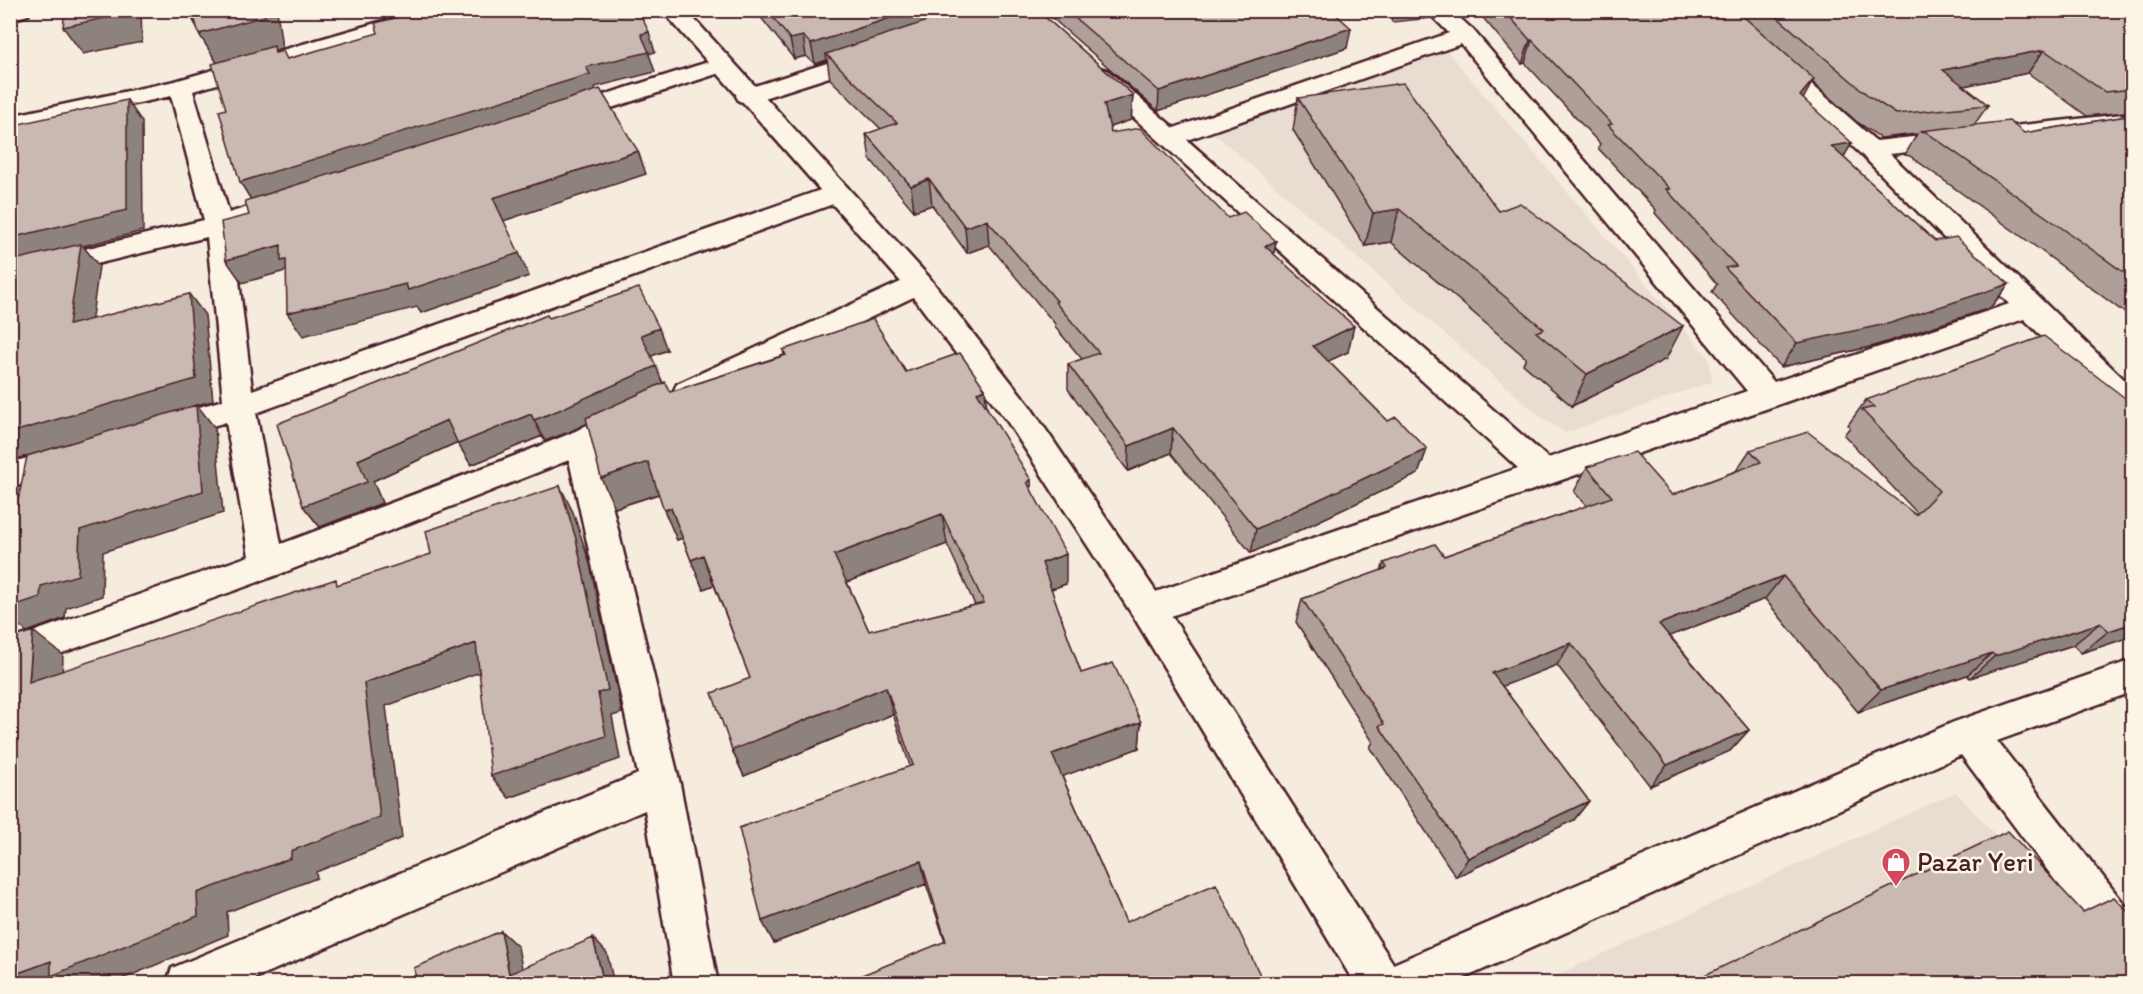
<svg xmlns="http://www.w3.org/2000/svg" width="2143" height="994" font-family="Itim,sans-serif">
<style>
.built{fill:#e8ddd0}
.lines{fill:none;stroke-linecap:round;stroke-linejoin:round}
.street-casing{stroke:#4a1f2b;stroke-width:5}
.secondary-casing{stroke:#4a1f2b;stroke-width:5}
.street{fill:#fcf5e5;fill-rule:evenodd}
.secondary{fill:#fcf5e5;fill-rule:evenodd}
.wall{fill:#ae9f98;stroke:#4a1f2b;stroke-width:1.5;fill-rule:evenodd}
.shaded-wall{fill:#8d827c;stroke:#4a1f2b;stroke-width:1.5}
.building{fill:#cab9b1;stroke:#4a1f2b;stroke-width:1.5;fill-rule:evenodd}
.labels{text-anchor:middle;stroke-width:5;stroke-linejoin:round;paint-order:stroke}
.near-poi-label{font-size:27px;fill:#4a1f2b;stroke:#fcf5e5;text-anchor:start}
</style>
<rect width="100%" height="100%" fill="#f5ecde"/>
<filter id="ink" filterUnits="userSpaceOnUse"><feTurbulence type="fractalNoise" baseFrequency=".0167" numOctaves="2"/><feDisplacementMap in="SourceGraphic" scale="12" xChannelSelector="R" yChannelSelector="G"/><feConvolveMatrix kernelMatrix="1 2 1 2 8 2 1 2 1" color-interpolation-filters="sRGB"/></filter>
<g filter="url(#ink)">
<!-- built -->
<path class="built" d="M 1445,49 L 1709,358 L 1712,382 L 1566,433 L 1542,418 L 1210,130 Z
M 1956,792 L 2132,984 L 1537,984 Z"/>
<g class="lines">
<!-- street casing -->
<g class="street-casing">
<path id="street" d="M 10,10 L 31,10 L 28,15 L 10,20 Z
M 421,10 L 458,10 L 455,15 L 193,91 L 229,213 L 264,202 L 273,204 L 277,210 L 273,216 L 233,230 L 252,390 L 829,187 L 838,185 L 847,187 L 851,193 L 847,199 L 256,413 L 281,544 C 377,508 474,473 569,434 C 591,425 617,404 641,411 L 646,419 L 641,427 L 598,448 L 680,784 L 718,984 L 674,984 L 645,810 L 241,984 L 166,984 L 172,968 L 638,774 L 569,460 L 280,574 L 10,672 L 10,640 L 249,556 L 226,422 L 163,441 L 152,437 L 147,429 L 152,421 L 223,400 L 207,237 L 10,285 L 10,267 L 204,220 L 171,96 L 10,131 L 10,116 L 175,81 Z
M 1426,10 L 1451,10 L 1473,30 L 1774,382 L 2009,304 L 1861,154 L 1702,10 L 1727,10 L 1876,141 L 2132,113 L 2132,127 L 1890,154 L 2132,387 L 2132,416 L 2121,413 L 2024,319 L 1148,624 L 1135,619 L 1130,609 L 1135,599 L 1518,468 L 1087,75 L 1091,70 L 1099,68 L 1107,70 L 1174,128 L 1449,33 ZM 1461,44 L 1747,391 L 1548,458 L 1187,140 Z
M 871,49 L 879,51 L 883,56 L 879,61 L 748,103 L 739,101 L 736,96 L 739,91 Z
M 721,58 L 729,60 L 733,65 L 729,70 L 574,120 L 565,122 L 556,120 L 553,115 L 556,110 Z
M 918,274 L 928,276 L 932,283 L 928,290 L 699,400 L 688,403 L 677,400 L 673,392 L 677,384 Z
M 65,447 L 76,450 L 81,459 L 76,468 L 10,488 L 10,463 Z
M 2132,660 L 2132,692 L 1997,741 L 2132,914 L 2132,969 L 2117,963 L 1961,755 L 1451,984 L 1378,984 L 1384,968 L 1954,722 Z"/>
</g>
<!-- secondary casing -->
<g class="secondary-casing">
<path id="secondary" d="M 662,10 L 686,10 L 928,276 L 1029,405 L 1161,599 L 1396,968 L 1402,984 L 1355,984 L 1135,619 L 1007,421 L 908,290 Z"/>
</g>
<!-- street -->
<use href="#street" class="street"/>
<!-- secondary -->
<use href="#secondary" class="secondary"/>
</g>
<!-- wall -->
<path class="wall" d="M 755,10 L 1037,10 L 1133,95 L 1131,120 L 1110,127 L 1111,133 L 1228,218 L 1276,241 L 1274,254 L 1348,352 L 1328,361 L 1388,421 L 1427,449 L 1418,474 L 1251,553 L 1171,453 L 1128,471 L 1068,389 L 1068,364 L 1082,359 L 1055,327 L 1055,324 L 989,245 L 967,253 L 932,205 L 914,211 L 870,159 L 866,134 L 881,129 L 830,79 L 827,60 L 815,64 L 806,56 L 794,59 Z
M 1043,10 L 1331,10 L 1347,48 L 1158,111 Z
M 1390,10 L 1433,10 L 1431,18 L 1392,22 Z
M 1454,10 L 2133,10 L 2133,319 L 2036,247 L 1910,156 L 1905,155 L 1917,134 L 1881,138 L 1856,121 L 1812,82 L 1803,99 L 1843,157 L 1935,241 L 2009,284 L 1990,308 L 1874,346 L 1781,367 L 1712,292 L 1717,284 L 1655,213 L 1656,210 L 1598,148 L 1600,144 L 1525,63 L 1522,64 L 1479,13 L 1460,15 ZM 2028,73 L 2087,116 L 2125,112 L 2121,117 L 2024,133 L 1974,125 L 1988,105 L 1964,86 Z
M 1298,98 L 1499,211 L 1666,359 L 1572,406 L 1523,364 L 1526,358 L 1391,242 L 1365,246 L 1293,130 Z
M 549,318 L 667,350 L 651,356 L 663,383 L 670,392 L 784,355 L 783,350 L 906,372 L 985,389 L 987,408 L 1031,489 L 1066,584 L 1051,589 L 1081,673 L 1141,722 L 1139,748 L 1062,776 L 1126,922 L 1264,983 L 945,941 L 926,884 L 774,943 L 762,921 L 910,766 L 893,714 L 744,776 L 732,750 L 750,678 L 714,585 L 703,589 L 682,538 L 677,540 L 659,494 L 615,508 L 587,423 L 569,432 L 545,441 L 542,436 L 471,465 L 458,442 L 373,481 L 382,503 L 320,527 L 303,506 ZM 947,544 L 975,605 L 869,631 L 847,582 Z
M 1866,400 L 2133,404 L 2133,634 L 2127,638 L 2081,653 L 2073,645 L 1970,678 L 1967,675 L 1858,712 L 1765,599 L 1670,636 L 1749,730 L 1730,751 L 1650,786 L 1557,665 L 1502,686 L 1589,801 L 1574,820 L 1456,877 L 1370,747 L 1373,742 L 1296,622 L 1302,599 L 1381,571 L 1384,563 L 1444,556 L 1587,506 L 1574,492 L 1587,467 L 1672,495 L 1736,471 L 1750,450 L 1916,515 L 1918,514 L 1844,435 L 1850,427 L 1848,425 Z
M 2133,825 L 2133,838 L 2125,829 Z"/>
<!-- shaded-wall -->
<path class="shaded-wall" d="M 123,10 L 141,10 L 142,42 L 83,54 L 63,27 Z
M 187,10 L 277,10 L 282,48 L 276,50 L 285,67 L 219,66 L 199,34 L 201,34 Z
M 914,10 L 977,10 L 826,54 L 827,60 L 815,64 L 811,44 Z
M 1351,28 L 1347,48 L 1158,111 L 1159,91 Z
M 649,32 L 655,52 L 649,54 L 655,72 L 595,87 L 597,94 L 253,203 L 240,182 L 586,67 L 641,34 Z
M 803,36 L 806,56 L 794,59 L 790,39 Z
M 1530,40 L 1532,40 L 1525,63 L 1522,64 Z
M 2044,50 L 2028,73 L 1929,93 L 1943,70 Z
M 1814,79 L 1801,103 L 1800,96 Z
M 1133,95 L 1131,120 L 1103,129 L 1104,104 Z
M 127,100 L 142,122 L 143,231 L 83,246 L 99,266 L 88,346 L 10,265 L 10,238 Z
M 1852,143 L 1838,167 L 1831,146 Z
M 638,151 L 646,174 L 503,221 L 493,198 Z
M 929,179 L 932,205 L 914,211 L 911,186 Z
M 1399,209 L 1391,242 L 1365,246 L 1373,213 Z
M 987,220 L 989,245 L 967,253 L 965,227 Z
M 1276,241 L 1272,266 L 1265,246 Z
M 281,245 L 296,268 L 242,283 L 226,260 Z
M 519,253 L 529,276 L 421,313 L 417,307 L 303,336 L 287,313 Z
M 2009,284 L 1990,308 L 1874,346 L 1781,367 L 1797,343 Z
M 189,294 L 205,315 L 213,401 L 197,405 L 215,428 L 223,513 L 103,552 L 102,596 L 66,608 L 65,618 L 27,632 L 10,618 L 10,607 L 41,586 L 80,530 L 196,406 L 10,461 L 10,433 Z
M 1354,326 L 1348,352 L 1307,371 L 1313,346 Z
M 1683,326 L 1666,359 L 1572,406 L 1587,374 Z
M 659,328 L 667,350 L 649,357 L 641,335 Z
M 656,366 L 664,387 L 569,432 L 545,441 L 534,420 Z
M 985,389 L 988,421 L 977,392 Z
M 531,414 L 542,436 L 471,465 L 458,444 Z
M 447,420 L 460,441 L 373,481 L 382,503 L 320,527 L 303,506 L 358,460 Z
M 1173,428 L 1171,453 L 1128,471 L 1129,446 Z
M 1427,449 L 1418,474 L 1251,553 L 1256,529 Z
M 648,462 L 661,493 L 615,508 L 601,478 Z
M 1031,480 L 1032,510 L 1027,482 Z
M 560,486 L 573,512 L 590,564 L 622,713 L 612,716 L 620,759 L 509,798 L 491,776 Z
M 671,508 L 683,538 L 677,540 L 664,510 Z
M 942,514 L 947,544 L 842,584 L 834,555 Z
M 1066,554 L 1066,584 L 1043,592 L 1042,563 Z
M 703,555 L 714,585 L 703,589 L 691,560 Z
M 1783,576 L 1765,599 L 1644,646 L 1659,624 Z
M 2133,586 L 2133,599 L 2126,588 Z
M 2100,623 L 2073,645 L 1970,678 L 1995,656 Z
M 2133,623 L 2133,634 L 2127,638 L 2081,653 L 2109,631 Z
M 33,631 L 63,655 L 61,705 L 29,682 Z
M 476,643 L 494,667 L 386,706 L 402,838 L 316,872 L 317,878 L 227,912 L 228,935 L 110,984 L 10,984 L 10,976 L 51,961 L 197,893 L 291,851 L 364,683 Z
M 1571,643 L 1557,665 L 1480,695 L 1492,673 Z
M 1992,653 L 1967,675 L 1858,712 L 1881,690 Z
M 886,687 L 893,714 L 744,776 L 732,750 Z
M 1141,722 L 1139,748 L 1053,780 L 1052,754 Z
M 1749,730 L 1730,751 L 1650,786 L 1667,765 Z
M 1589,801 L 1574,820 L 1456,877 L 1468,858 Z
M 921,861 L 926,884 L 774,943 L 762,921 Z
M 501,931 L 518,947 L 525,984 L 509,974 Z
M 593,938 L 607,953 L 614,984 L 604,984 Z"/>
<!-- building -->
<path class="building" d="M 65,10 L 123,10 L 123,14 L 63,27 Z
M 192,10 L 264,10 L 265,16 L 199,34 Z
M 427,10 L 638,10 L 649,32 L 641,34 L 649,52 L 586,67 L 590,74 L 240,182 L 219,111 L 226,109 L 212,64 L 274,46 L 275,53 L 283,51 L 287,59 L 378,33 L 375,23 Z
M 767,10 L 914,10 L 811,44 L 803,36 L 790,39 Z
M 961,10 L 1037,10 L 1133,95 L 1104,104 L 1111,133 L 1140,128 L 1228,218 L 1244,212 L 1276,241 L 1265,246 L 1354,326 L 1313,346 L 1388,421 L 1396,417 L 1427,449 L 1256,529 L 1173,428 L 1129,446 L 1068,364 L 1099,353 L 1055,302 L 1057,301 L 987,220 L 965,227 L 929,179 L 911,186 L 866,134 L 897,123 L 826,54 Z
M 1066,10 L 1331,10 L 1351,28 L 1159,91 Z
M 1504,10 L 1736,10 L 1814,79 L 1800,96 L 1852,143 L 1831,146 L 1935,241 L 1956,237 L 2009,284 L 1891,323 L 1797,343 L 1725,268 L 1736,266 L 1666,189 L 1670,189 L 1608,125 L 1612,124 L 1532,40 L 1530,40 Z
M 1769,10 L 2133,10 L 2133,89 L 2105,92 L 2044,50 L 1943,70 L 1988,105 L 1896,114 L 1870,97 Z
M 1403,83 L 1499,211 L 1520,203 L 1683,326 L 1587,374 L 1536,332 L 1544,329 L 1399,209 L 1373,213 L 1298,98 Z
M 600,89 L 638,151 L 493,198 L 519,253 L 408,290 L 406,284 L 287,313 L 286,260 L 281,261 L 281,245 L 226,260 L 221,222 L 249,215 L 245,201 Z
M 127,100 L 127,210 L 10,238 L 10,126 Z
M 2133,115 L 2133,279 L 2055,223 L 1926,132 L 1920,131 L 2009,121 L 2024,133 Z
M 81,244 L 69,325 L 189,294 L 196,379 L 10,433 L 10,261 Z
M 639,288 L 659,328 L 641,335 L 656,366 L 559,410 L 534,420 L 531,414 L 458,444 L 447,420 L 358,460 L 367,482 L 303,506 L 277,424 L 547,315 L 549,318 Z
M 873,319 L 906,372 L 960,353 L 985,389 L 977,392 L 1031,480 L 1027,482 L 1066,554 L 1042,563 L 1081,673 L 1113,663 L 1141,722 L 1052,754 L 1126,922 L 1216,884 L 1264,983 L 840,984 L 946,941 L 921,861 L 762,921 L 739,828 L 913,765 L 886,687 L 732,750 L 712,693 L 750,678 L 703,555 L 691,560 L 671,508 L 664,510 L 648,462 L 601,478 L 586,418 L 665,382 L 670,392 L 786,355 L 783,350 ZM 942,514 L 984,603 L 869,631 L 834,555 Z
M 2044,336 L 2133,404 L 2133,586 L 2126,588 L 2133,594 L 2133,623 L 2109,631 L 2100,623 L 1995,656 L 1992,653 L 1881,690 L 1783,576 L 1659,624 L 1749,730 L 1667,765 L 1571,643 L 1492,673 L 1589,801 L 1468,858 L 1379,726 L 1384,724 L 1302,599 L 1387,568 L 1384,563 L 1435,544 L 1444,556 L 1612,497 L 1587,467 L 1634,452 L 1672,495 L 1761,462 L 1750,450 L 1808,432 L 1916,515 L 1939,491 L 1862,410 L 1874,407 L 1866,400 Z
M 196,405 L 203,491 L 80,530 L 78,575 L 41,586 L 40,597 L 10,607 L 11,505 L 17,506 L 27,456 Z
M 560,486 L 576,539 L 608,690 L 598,693 L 606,736 L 491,776 L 476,643 L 364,683 L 380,817 L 291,851 L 291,858 L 197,893 L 198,916 L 51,976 L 51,961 L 10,976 L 10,639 L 33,631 L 29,682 L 336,579 L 337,585 L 431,554 L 426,531 Z
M 2008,831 L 2083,912 L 2114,897 L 2133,917 L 2133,984 L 1686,984 Z
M 501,931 L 509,974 L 593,938 L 604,984 L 417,984 L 414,968 Z"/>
</g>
<!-- icons -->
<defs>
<g id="shop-pin" transform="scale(1.5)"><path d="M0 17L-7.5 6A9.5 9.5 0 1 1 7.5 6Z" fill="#d1495b" stroke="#fcf5e5"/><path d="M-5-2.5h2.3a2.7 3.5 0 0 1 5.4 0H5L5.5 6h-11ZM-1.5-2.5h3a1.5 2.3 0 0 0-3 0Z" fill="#fff"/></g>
</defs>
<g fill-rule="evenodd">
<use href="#shop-pin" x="1896" y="862"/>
</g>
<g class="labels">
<!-- near-poi labels -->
<g class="near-poi-label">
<text x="1917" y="871">Pazar Yeri</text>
</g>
</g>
<!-- margin -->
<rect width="2143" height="994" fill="none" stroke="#fcf5e5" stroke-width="36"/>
<rect x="18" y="18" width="2107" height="958" fill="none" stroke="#4a1f2b" stroke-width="2" filter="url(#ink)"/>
</svg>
